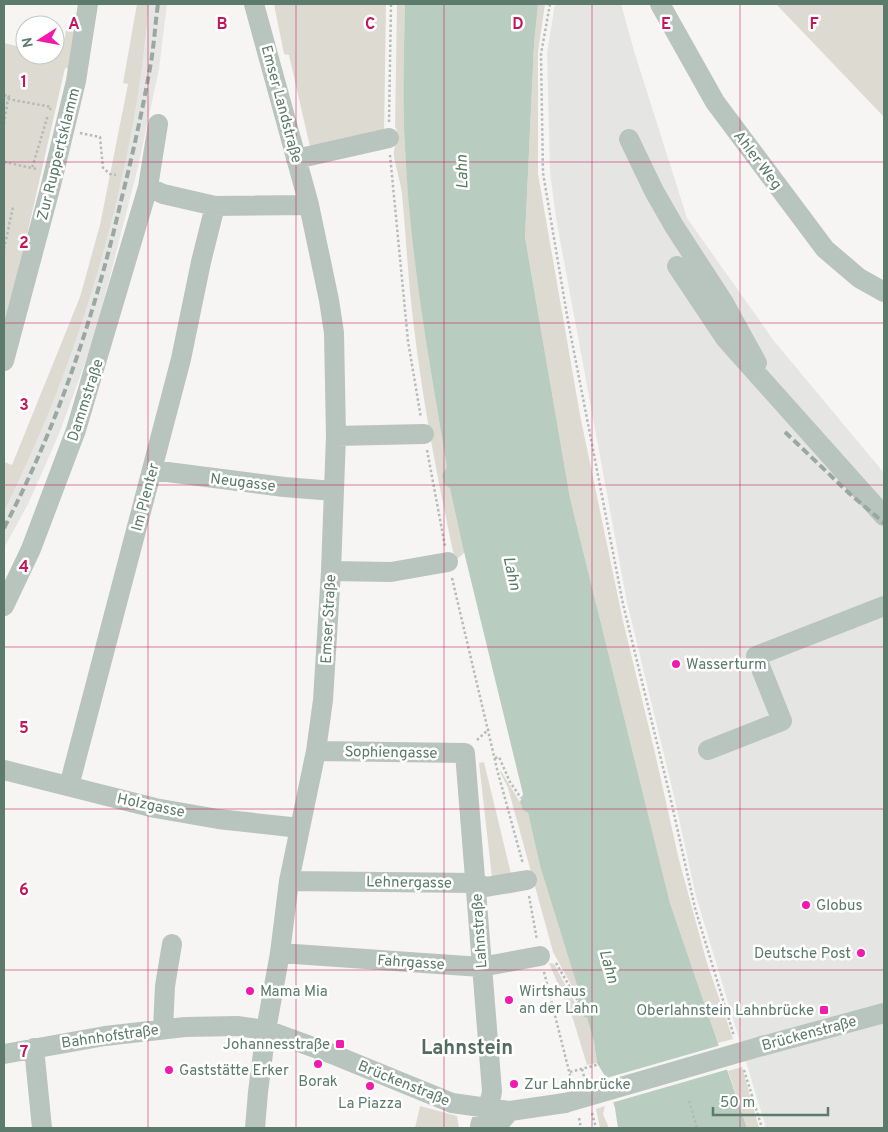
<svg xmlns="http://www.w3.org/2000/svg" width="888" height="1132" font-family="Overpass,sans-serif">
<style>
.built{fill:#e5e5e3}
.green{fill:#dddad2}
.water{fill:#b8ccbf}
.pier{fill:#f7f4f4}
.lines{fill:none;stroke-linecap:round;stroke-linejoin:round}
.path{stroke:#b4bcb8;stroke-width:2.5;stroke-dasharray:2.5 2.5;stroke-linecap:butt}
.minor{stroke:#b8c4be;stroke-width:20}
.rail{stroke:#99a9a1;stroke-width:4;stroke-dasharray:8 4;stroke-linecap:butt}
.minor-bridge{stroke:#b8c4be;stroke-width:20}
.grid{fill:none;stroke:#c2185b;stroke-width:1;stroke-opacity:0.55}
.poi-dot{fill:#f11aae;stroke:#fff;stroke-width:2}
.labels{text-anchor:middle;stroke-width:5;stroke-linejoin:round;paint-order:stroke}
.street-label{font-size:15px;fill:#5c7b6c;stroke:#fff}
.poi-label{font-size:15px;fill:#5c7b6c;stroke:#fff;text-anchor:start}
.water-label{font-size:16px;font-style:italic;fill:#5a7c66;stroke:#fff}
.district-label{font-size:20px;font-weight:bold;fill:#526c60;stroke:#fff}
.grid-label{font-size:16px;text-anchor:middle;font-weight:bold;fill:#c2185b;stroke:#fff;stroke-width:5;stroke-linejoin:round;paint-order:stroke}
</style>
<rect width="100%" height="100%" fill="#f7f4f4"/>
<!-- built -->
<path class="built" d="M 149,4 L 167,4 L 159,69 L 138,167 L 95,335 L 59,434 L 28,504 L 4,548 L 4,512 L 21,477 L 38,438 L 70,355 L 108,230 L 120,186 L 139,85 L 146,39 Z
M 555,4 L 621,4 L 634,51 L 687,218 L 774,341 L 884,473 L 884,1128 L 766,1128 L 696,896 L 674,796 L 627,602 L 556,218 L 550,172 L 547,53 Z"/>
<!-- green -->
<path class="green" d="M 137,4 L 149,4 C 135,174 80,359 4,512 L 4,462 L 12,465 L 80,297 L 100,225 L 128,84 L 123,83 Z
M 274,4 L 386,4 L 384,135 L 311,151 L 289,55 L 284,54 Z
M 397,4 L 405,4 C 404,52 402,100 405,148 C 407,187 412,226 416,265 C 428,361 444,457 465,552 L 455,561 C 436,472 419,383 410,292 C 407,259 405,226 402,193 C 400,181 396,168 394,156 C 393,145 401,137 395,127 Z
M 538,4 L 545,4 L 538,52 L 538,174 L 580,415 L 623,621 L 655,753 L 679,860 L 707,963 L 733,1039 L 718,1043 L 670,903 L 570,498 L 525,237 L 534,45 Z
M 776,4 L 884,4 L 884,117 Z
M 66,30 L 80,33 L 73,70 L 65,68 L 19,270 L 4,322 L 4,43 L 25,48 L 25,55 L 55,55 L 55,37 L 65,38 Z
M 484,762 L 511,874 L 492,878 L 479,763 Z
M 501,771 L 520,802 L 523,810 L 528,813 L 540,866 L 579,992 L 578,997 L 553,952 L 508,788 L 500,772 Z
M 549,963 L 554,964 L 575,1003 L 579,1015 L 587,1018 L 594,1042 L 597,1063 L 587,1065 L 573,1019 Z
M 742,1067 L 759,1128 L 747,1128 L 728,1071 Z
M 420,1106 L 457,1116 L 459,1128 L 415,1128 Z
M 605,1106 L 603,1114 L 609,1128 L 600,1128 L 596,1109 Z"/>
<!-- water -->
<path class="water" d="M 405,4 L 538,4 L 534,45 L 525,237 L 570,498 L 670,903 L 747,1128 L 618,1128 L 615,1108 L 605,1076 L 597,1063 L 594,1042 L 587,1018 L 579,1015 L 575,1004 L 578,1001 L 579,992 L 540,866 L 528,813 L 523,810 L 520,802 L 523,794 L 465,556 L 450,488 L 444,484 L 442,475 L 447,467 C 429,361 410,255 405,148 C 402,100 404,52 405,4 Z"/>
<!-- pier -->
<path class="pier" d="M 721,1045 L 729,1069 L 611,1103 L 603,1079 Z"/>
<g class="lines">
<!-- path -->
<path class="path" d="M 550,4 L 541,54 L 543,173 L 568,321 L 623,604 L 670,796 L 695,908 L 734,1036
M 4,95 L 9,96 L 8,99
M 389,122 L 391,4
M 4,124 L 8,99 L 51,107 L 50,110
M 80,133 L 100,137 L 103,168 L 110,174 L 116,175
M 390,155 L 408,341 L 421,418
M 4,162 L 32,168
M 36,169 L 32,168 L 48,115
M 4,249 L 13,207
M 427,450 L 445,546
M 452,578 L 498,773 L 523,864
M 477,740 L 489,729
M 495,758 L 499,757 L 510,782 L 521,798
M 529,896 L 537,940
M 556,963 L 578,1001
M 544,972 L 572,1083
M 582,1069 L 585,1080
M 744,1070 L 762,1128
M 570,1072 L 600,1064
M 689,1101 L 697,1128
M 592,1113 L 596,1128
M 579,1118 L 581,1128"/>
<!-- minor -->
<path class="minor" d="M 254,4 L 309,205 L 329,300 L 334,333 L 336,436 L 331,571 L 323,700 L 316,751 L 289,881 L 280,953 L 266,1030 L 258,1092 L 255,1128
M 660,4 L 715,102 L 825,249 L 859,278 L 884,292
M 629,139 L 654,191 L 674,226 L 724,303 L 757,363
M 296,159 L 389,138
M 148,187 L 163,194 L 215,206 L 309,205
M 677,266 L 725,338 L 884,516
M 4,361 L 51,185 L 76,81 L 88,4
M 336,436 L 424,434
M 152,470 L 284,487 L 334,491
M 331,571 L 391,572 L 448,562
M 4,606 L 31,549 L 76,430 L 148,187 L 158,124
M 708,750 L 782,721 L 756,656 L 884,606
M 316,751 L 465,753 L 492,1091 C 491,1104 483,1113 480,1126
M 4,770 L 155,808 L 218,819 L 300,828
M 69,786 L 181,359 L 201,262 L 215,206
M 289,881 L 475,883 L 486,887 L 527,880
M 280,953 L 481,967 L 540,956
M 163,1029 L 165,986 L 172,944
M 762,1046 L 884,1013
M 34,1048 L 42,1128
M 4,1054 L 105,1036 L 185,1027 L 237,1026 L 266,1030 L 332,1054 L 452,1103 L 510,1111 L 565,1103
M 495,1128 L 510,1111"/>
<!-- rail -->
<path class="rail" d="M 785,432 L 850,494 L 884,523
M 4,528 C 58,425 95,314 121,201 C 132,157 142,113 150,68 C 154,47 155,25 158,4"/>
<!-- minor-bridge -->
<path class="minor-bridge" d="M 565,1103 L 762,1046"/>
</g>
<!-- grid -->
<path class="grid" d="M 148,4 L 148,1128M 296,4 L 296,1128M 444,4 L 444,1128M 592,4 L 592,1128M 740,4 L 740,1128M 4,162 L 884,162M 4,323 L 884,323M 4,485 L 884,485M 4,647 L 884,647M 4,809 L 884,809M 4,970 L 884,970"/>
<!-- markers -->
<g class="poi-dot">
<circle cx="676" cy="664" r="5"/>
<circle cx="806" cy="905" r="5"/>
<circle cx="861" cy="953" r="5"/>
<circle cx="250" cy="991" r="5"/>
<circle cx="509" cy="1000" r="5"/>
<rect x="819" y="1005" width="10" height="10" rx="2.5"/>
<rect x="335" y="1039" width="10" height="10" rx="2.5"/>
<circle cx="318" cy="1064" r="5"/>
<circle cx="169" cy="1070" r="5"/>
<circle cx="514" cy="1084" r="5"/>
<circle cx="370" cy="1086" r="5"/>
</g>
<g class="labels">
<!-- street labels -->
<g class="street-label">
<text transform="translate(282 104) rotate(75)" y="5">Emser Landstraße</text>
<text transform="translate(58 154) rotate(-76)" y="5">Zur Ruppertsklamm</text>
<text transform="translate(758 160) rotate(53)" y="5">Ahler Weg</text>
<text transform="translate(85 400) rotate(-72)" y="5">Dammstraße</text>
<text transform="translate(243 482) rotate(7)" y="5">Neugasse</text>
<text transform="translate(145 497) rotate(-75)" y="5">Im Plenter</text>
<text transform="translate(328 619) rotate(-87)" y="5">Emser Straße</text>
<text transform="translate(391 752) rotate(1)" y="5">Sophiengasse</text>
<text transform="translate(151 805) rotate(12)" y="5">Holzgasse</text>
<text transform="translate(409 882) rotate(1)" y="5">Lehnergasse</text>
<text transform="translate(479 931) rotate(-94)" y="5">Lahnstraße</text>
<text transform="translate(411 962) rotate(4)" y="5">Fahrgasse</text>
<text transform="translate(809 1033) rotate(-15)" y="5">Brückenstraße</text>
<text transform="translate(110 1036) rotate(-8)" y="5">Bahnhofstraße</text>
<text transform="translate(404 1083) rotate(22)" y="5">Brückenstraße</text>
</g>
<!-- poi labels -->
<g class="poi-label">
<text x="686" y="669">Wasserturm</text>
<text x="816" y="910">Globus</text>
<text x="851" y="958" text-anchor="end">Deutsche Post</text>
<text x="260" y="996">Mama Mia</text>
<text x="519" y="996">Wirtshaus<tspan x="519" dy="17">an der Lahn</tspan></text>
<text x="814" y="1015" text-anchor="end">Oberlahnstein Lahnbrücke</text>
<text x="330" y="1049" text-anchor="end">Johannesstraße</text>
<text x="179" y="1075">Gaststätte Erker</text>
<text x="318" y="1086" text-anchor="middle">Borak</text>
<text x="524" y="1089">Zur Lahnbrücke</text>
<text x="370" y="1108" text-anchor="middle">La Piazza</text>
</g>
<!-- water labels -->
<g class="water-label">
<text transform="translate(461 172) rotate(-92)" y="6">Lahn</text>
<text transform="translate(513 573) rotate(78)" y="6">Lahn</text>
<text transform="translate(610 966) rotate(74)" y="6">Lahn</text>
</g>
<!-- district labels -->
<g class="district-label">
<text x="467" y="1054">Lahnstein</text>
</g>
</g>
<g class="grid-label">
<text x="74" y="29">A</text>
<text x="222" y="29">B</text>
<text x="370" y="29">C</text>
<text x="518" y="29">D</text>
<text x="666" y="29">E</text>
<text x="814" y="29">F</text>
<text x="24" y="87">1</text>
<text x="24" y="248">2</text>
<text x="24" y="410">3</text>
<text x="24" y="572">4</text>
<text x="24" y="733">5</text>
<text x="24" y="895">6</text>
<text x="24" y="1057">7</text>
</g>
<!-- border -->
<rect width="888" height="1132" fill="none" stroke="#5c7b6c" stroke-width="10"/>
<!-- north arrow -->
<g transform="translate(40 40) rotate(259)"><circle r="24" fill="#ffffff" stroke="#becac4"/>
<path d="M0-4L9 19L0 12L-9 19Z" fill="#f11aae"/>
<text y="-8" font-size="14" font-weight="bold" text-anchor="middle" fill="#5c7b6c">N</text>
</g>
<!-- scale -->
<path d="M713 1107v8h115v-8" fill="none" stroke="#5c7b6c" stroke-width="2.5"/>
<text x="720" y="1107" font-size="15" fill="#5c7b6c" stroke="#ffffff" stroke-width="4" paint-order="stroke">50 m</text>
</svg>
